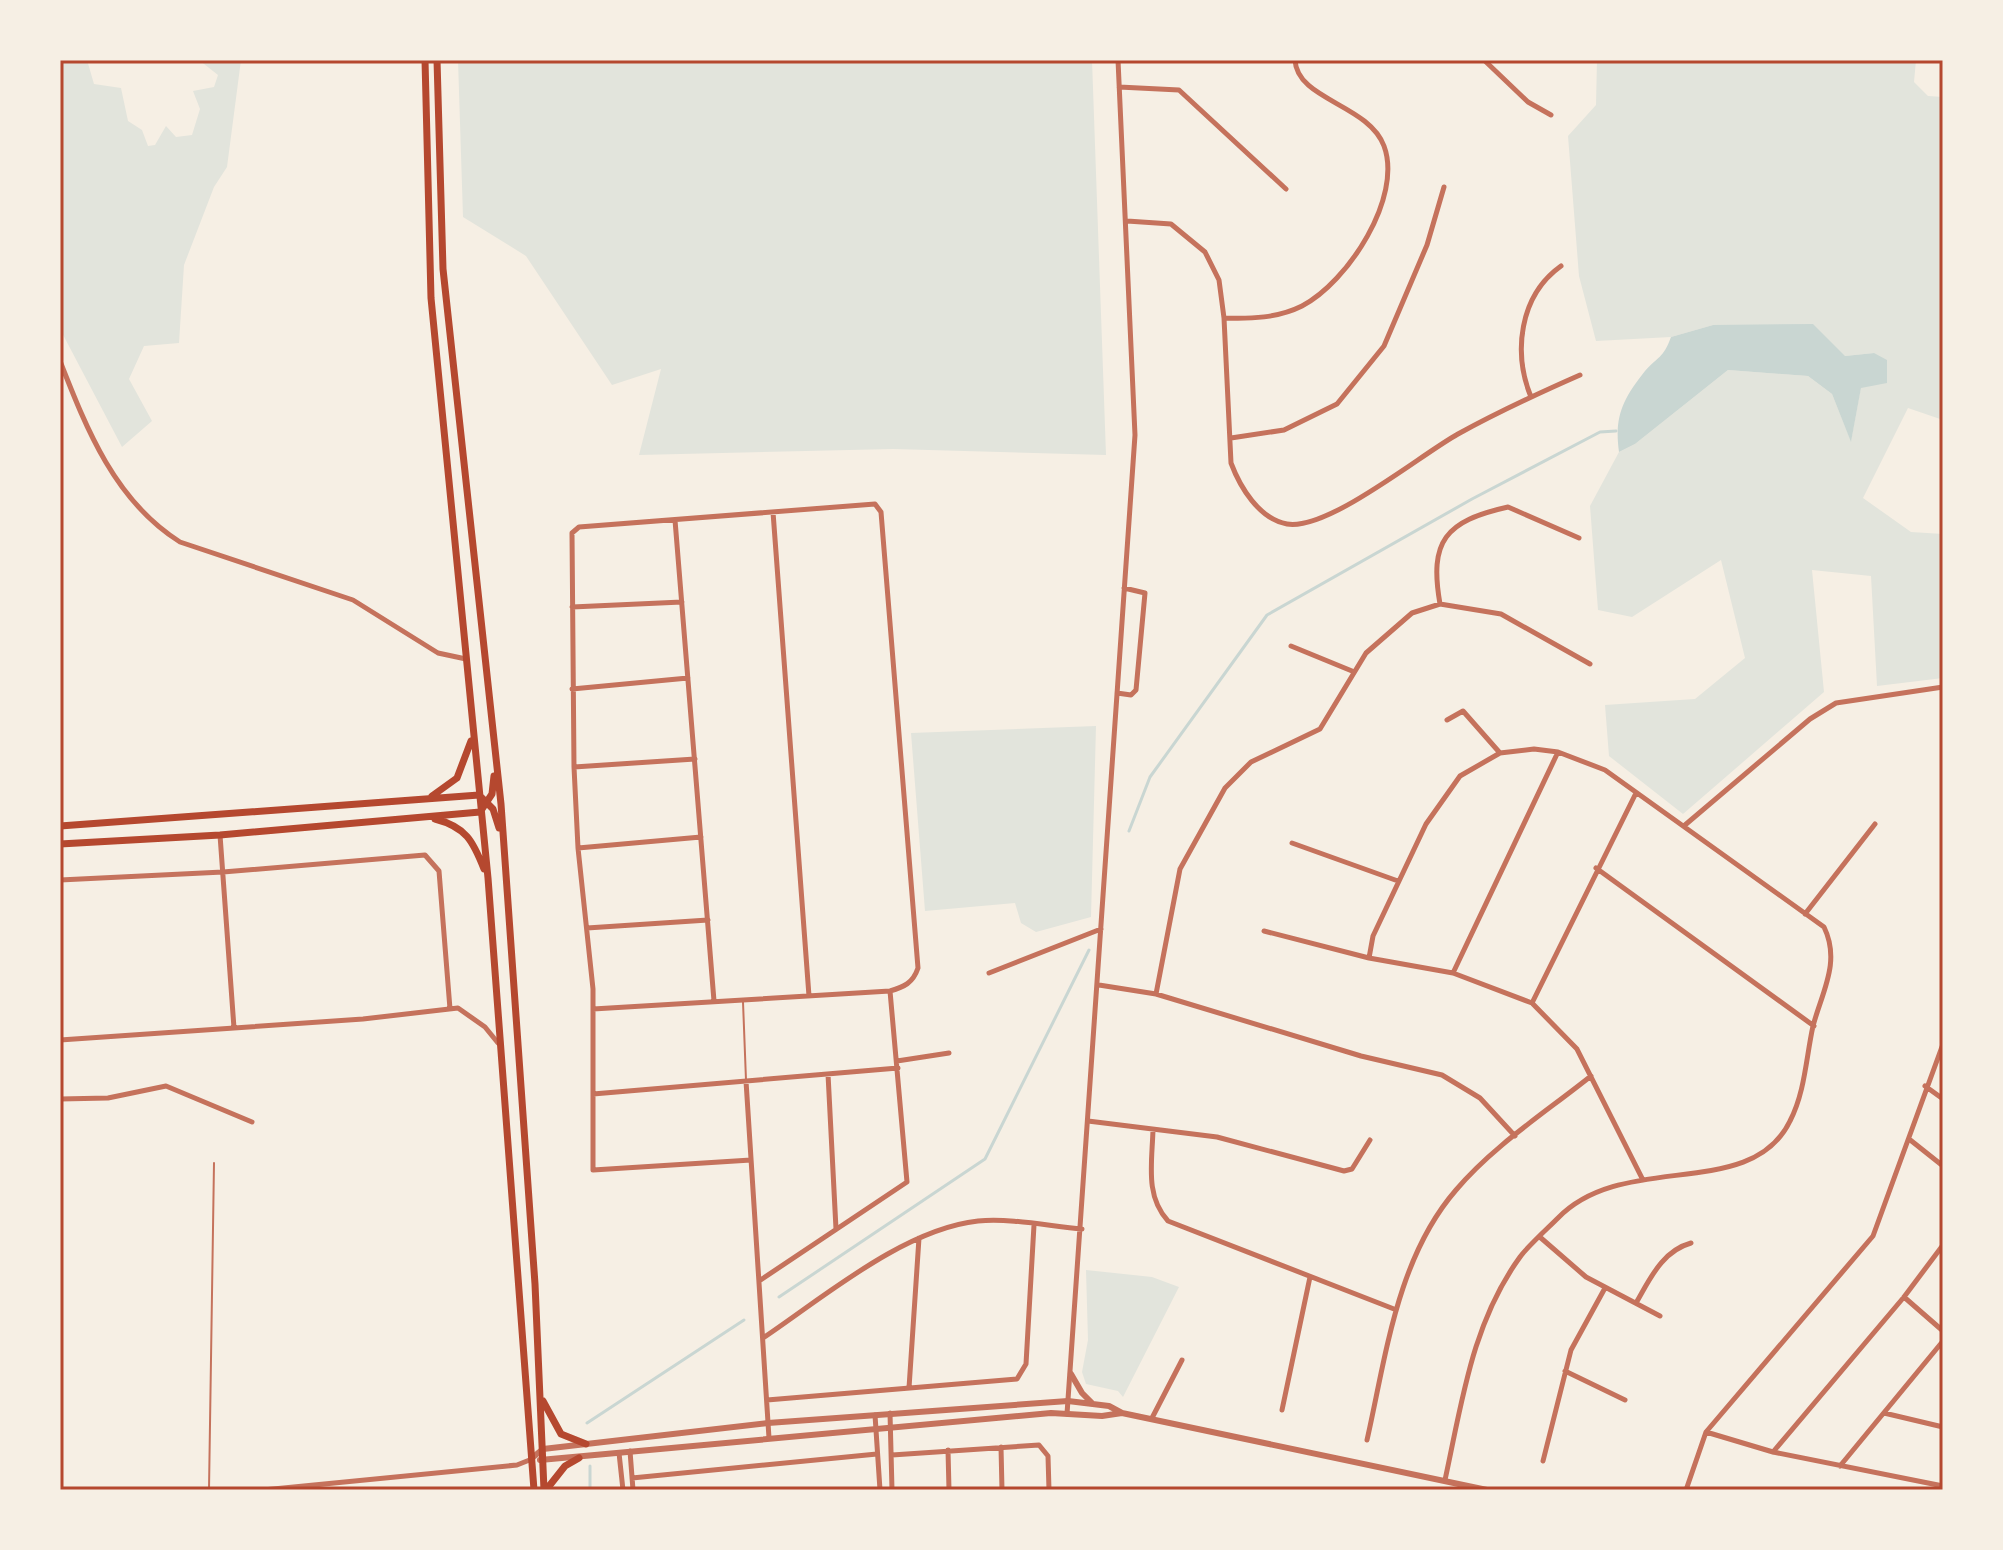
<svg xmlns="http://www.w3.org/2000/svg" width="2003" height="1550" font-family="'Exo 2',sans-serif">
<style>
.green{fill:#e2e4dc}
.water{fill:#c9d6d2}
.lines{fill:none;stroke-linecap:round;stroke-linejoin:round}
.stream{stroke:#c9d6d2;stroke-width:3}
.service{stroke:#c5725c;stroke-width:2}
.minor{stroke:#c5725c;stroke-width:5}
.tertiary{stroke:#c5725c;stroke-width:6}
.primary{stroke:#b5482f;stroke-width:7}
.neatline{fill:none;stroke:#b5482f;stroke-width:3}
</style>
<rect width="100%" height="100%" fill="#f6efe4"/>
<!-- green -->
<path class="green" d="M 60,60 L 87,60 L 94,84 L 121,88 L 128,121 L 142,130 L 148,146 L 155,145 L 166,126 L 176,137 L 192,135 L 200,109 L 193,91 L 214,87 L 218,75 L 199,60 L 241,60 L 227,167 L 214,187 L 184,265 L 179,343 L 144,346 L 129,379 L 152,421 L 122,447 L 60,329 Z
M 458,60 L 1092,60 L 1106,455 L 893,449 L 639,455 L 661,369 L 612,385 L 526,256 L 463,217 Z
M 1597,60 L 1916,60 L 1914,82 L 1928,96 L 1943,97 L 1943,420 L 1908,408 L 1863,498 L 1911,532 L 1943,534 L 1943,678 L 1877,686 L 1871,576 L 1812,570 L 1824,692 L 1683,814 L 1609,756 L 1605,705 L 1695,699 L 1745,658 L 1721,560 L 1632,617 L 1598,610 L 1590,506 L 1619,452 L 1635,444 L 1728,370 L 1808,376 L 1832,394 L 1851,441 L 1861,387 L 1874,353 L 1845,356 L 1713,325 L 1671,337 L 1596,341 L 1579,276 L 1568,136 L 1596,105 Z
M 1096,726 L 1091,917 L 1036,932 L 1021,923 L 1015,903 L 925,911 L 911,733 Z
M 1086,1270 L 1152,1277 L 1179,1287 L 1123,1397 L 1118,1391 L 1086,1384 L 1082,1372 L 1088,1340 Z"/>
<!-- water -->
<path class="water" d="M 1813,324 L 1845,356 L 1874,353 L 1887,360 L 1887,383 L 1861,388 L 1851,442 L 1832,394 L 1808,376 L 1728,370 L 1635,444 L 1619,452 C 1614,416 1623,399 1645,371 C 1658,356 1663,359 1671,337 L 1713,325 Z"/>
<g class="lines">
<!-- stream -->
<path class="stream" d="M 1129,831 L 1150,777 L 1267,615 L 1472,499 L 1600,432 L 1616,431
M 779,1297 L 985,1159 L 1089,950
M 587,1423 L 744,1320
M 590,1466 L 590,1490"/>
<!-- service -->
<path class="service" d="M 743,1002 L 746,1080
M 209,1490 L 214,1163"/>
<!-- minor -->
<path class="minor" d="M 1484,60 L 1528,102 L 1551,115
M 1119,87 L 1179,90 L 1286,189
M 1127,221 L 1171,224 L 1205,252 L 1219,280 L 1224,318 L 1231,463 C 1240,487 1259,519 1287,524 C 1328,531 1420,455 1458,434 C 1498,412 1539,393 1580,375
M 1224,318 C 1251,319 1278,318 1302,306 C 1348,282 1403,197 1384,146 C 1368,104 1297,100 1295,60
M 60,361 C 87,430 115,501 180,542 L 353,600 L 438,653 L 466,659
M 1531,397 C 1513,353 1519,296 1561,266
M 1231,438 L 1284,430 L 1337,404 L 1384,346 L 1427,245 L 1444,187
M 773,512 L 809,996
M 675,520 L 714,1001
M 1440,604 C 1429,541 1445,521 1508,507 L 1579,538
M 572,607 L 682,602
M 1291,646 L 1352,671
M 572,689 L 688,678
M 1117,693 L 1131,695 L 1136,690 L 1145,593 L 1124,588
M 1447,720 L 1463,711 L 1500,753
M 574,767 L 695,759
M 1685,825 L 1810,719 L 1836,703 L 1943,687
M 220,835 L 234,1028
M 1292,843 L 1398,881
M 578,848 L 701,837
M 1596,868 L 1814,1026
M 60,880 L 223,872 L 425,855 L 439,871 L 450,1009
M 1805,914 L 1875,824
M 587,928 L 708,920
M 1264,931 L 1369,958 L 1453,973 L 1532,1003 L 1577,1049 L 1642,1178
M 1369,958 L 1373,936 L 1426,824 L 1460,776 L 1500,753 L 1534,749 L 1558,752 L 1605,770 L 1824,927 C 1841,962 1822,992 1813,1026 C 1806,1058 1805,1092 1790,1121 C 1751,1202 1624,1150 1558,1218 C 1548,1228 1527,1247 1520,1257 C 1472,1323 1462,1402 1445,1480
M 989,973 L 1101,929
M 1453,973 L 1558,752
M 1099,985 L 1156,994 L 1361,1056 L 1442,1075 L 1480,1098 L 1515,1136
M 1156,994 L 1180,869 L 1225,788 L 1251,762 L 1320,729 L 1366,653 L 1412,613 L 1440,604 L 1501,614 L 1590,664
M 1532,1003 L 1636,793
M 593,1009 L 890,991 C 904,987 913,983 918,968 L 881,512 L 875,504 L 579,527 L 572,533 L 574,767 L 578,848 L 593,989 L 593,1170 L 751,1160
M 60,1040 L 363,1019 L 458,1008 L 485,1027 L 498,1043
M 897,1061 L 949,1053
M 828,1074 L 836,1229
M 746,1081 L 769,1438
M 1925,1086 L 1943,1099
M 593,1094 L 898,1068
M 60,1099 L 108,1098 L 166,1086 L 252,1122
M 1088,1121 L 1217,1137 L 1344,1171 L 1352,1169 L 1370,1140
M 1153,1130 C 1152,1163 1145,1196 1168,1221 L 1394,1309
M 1909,1139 L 1943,1166
M 1541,1238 L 1586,1277 L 1660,1316
M 759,1281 L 907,1182 L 890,991
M 1904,1297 L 1943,1331
M 1636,1303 C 1650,1279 1662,1251 1691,1243
M 763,1338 C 824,1297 904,1229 978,1221 C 1011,1218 1049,1226 1082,1229
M 1565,1371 L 1625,1400
M 909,1388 L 919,1238
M 767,1400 L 1017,1379 L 1026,1364 L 1034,1225
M 1282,1410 L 1310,1277
M 890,1413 L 892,1490
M 1884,1413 L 1943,1427
M 1067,1414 L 1135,435 L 1118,60
M 875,1415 L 880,1490
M 1152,1418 L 1182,1360
M 1706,1432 L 1773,1452 L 1943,1486
M 1367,1440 C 1386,1356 1397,1258 1456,1190 C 1493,1146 1546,1112 1591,1076
M 1001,1447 L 1002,1490
M 948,1450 L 949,1490
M 630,1451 L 633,1490
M 1773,1452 L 1904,1297 L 1943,1245
M 619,1453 L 623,1490
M 892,1455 L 1039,1445 L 1048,1456 L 1049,1490
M 1543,1461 L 1571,1350 L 1605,1288
M 1840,1466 L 1943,1341
M 632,1478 L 877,1454
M 263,1490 L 517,1465 L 532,1459
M 1686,1490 L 1706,1432 L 1873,1236 L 1943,1044"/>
<!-- tertiary -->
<path class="tertiary" d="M 1071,1374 L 1082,1393 L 1092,1403
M 532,1458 L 543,1449 L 768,1423 L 1068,1401 L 1109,1406 L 1122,1413 L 1487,1490
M 540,1460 L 1051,1413 L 1102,1416 L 1122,1413"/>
<!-- primary -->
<path class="primary" d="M 425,60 L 431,298 L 488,878 L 534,1490
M 437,60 L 443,269 L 501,804 L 535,1284 L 544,1490
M 432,796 L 457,778 L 471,741
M 435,819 C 466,827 473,841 484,869
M 60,826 L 479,795 L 493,809 L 499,828
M 60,844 L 220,835 L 480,812 L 492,794 L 494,776
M 543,1401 L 561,1434 L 586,1444
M 546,1490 L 565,1466 L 579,1458"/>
</g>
<!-- border -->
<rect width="2003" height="1550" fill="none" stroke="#f6efe4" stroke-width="124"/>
<rect x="62" y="62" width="1879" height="1426" class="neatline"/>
</svg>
